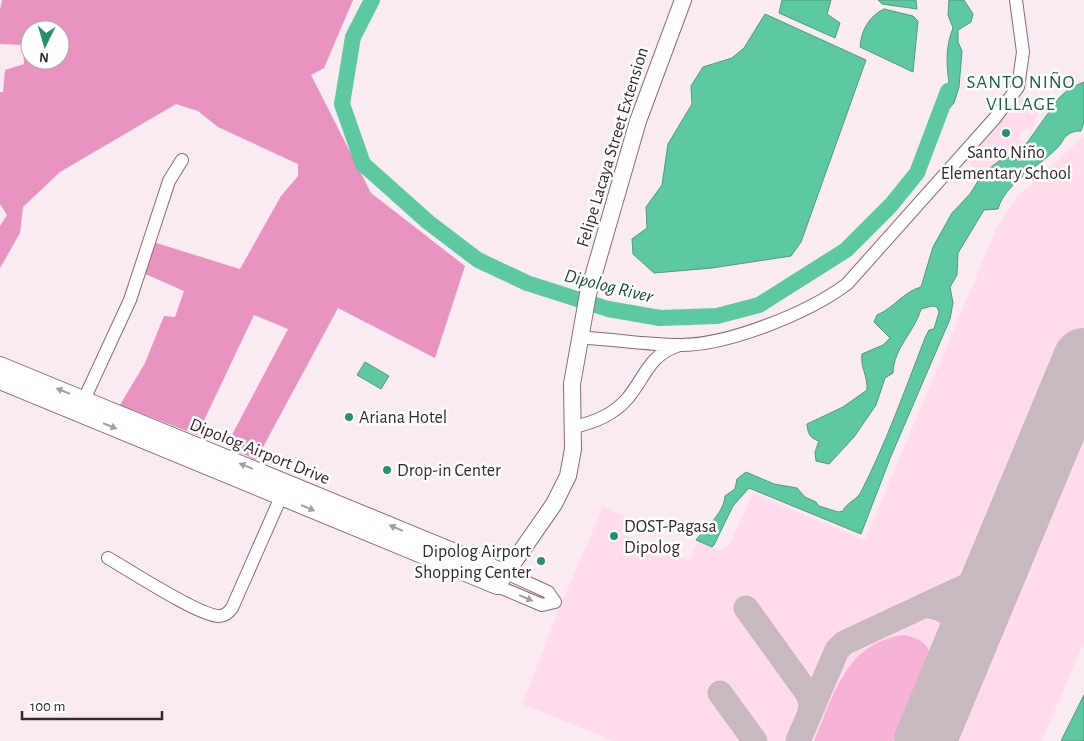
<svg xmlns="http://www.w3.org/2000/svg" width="1084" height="741" font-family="'Alegreya Sans',sans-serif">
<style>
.built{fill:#ffdbed}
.green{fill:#f6b3d6}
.forest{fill:#e893c0;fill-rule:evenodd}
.water{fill:#5dc9a1;stroke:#51997f}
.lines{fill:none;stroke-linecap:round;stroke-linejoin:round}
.river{stroke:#5dc9a1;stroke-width:16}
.taxiway{stroke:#c8b8c0;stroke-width:25}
.runway{stroke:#c8b8c0;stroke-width:62}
.minor-casing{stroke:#8a6a7b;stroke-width:14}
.major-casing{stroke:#8a6a7b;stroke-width:18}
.minor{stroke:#fff;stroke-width:12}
.major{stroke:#fff;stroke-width:16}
.oneway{fill:#a59ea1}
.poi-dot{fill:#26906d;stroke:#fff;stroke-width:2}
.labels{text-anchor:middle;stroke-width:5;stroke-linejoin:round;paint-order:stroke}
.street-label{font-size:18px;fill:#36282f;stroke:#fff}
.poi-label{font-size:18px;fill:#36282f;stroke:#fff;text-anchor:start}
.neighbourhood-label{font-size:19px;letter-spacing:1px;fill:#196149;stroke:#fff}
.water-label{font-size:19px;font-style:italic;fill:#1e4c3b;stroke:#fff}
</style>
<rect width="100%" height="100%" fill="#faebf2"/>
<!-- built -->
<path class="built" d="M 1021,97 L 1041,106 L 1032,129 L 1026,127 L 1018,137 L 1026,145 L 1013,160 L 1006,155 L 999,162 L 980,172 L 967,162 Z
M 1084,136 L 1084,642 L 1042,741 L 614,741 L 522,704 L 561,604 L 603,507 L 627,517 L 621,533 L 689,561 L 698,542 L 719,551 L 729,546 L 753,493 L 865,540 L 997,227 L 1018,196 Z"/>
<!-- green -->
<path class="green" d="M 904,635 C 915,637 926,641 930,653 L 893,741 L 814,741 C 834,695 846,642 904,635 Z"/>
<!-- forest -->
<path class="forest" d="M 2,0 L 353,0 L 324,68 L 311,75 L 371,193 L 465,266 L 435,358 L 338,308 L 256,460 L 226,446 L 288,329 L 254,315 L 197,435 L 120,405 L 145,363 L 164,316 L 175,317 L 184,291 L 143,273 L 153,242 L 240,269 L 281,196 L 298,176 L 298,164 L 218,127 L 198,111 L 176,104 L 60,172 L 23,207 L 20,233 L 0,268 L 0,226 L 7,215 L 0,204 L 0,92 L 3,92 L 5,70 L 24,64 L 23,45 L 0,44 L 0,10 ZM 30,30 L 60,30 L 60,60 L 30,60 Z"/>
<!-- water -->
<path class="water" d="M 782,0 L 831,0 L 827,14 L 840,23 L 835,38 L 779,13 Z
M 878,0 L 916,0 L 917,9 L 882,4 Z
M 949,0 L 964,0 L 973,14 L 971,22 L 958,30 L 958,42 L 962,51 L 959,87 L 954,103 L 946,112 L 937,112 L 941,91 L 949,82 C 946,64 946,45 953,28 L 948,15 Z
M 884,9 L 913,16 L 918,21 L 913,72 L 860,47 C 861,31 869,16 884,9 Z
M 765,14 L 866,60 L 801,242 L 791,256 L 712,268 L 654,273 L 633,254 L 632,239 L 647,228 L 646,207 L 662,185 L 668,144 L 692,104 L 691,86 L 703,67 L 732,58 L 744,48 Z
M 1084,82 L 1084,122 L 1081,131 C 1075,131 1071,132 1066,136 C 1063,139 1061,145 1057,148 C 1039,167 1005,183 998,209 L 984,210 L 958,253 L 957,275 L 950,287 L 953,303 L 950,319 L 891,456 L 861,534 L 749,488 L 733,506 L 714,545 L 712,547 L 696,540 C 706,527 724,513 725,496 L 735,489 L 737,479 L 746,472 L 774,484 L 797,488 L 805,497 L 816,502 L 819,506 L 838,512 L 843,511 C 847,502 857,500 861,492 C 886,443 905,390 925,338 L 929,330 L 934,329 L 939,312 L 937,307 L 932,306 L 921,309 C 914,333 894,347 893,373 L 885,378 L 876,405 L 854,437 L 829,464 L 816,461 L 815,452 L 819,441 C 809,438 808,433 807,424 L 843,407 L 867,390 C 868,376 860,367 862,354 L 883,345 L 890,338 L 874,322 L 877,315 C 894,308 903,292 921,287 L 933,247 L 952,213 L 970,194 L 983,173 L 1006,156 L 1014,161 L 1059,98 L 1070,88 Z
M 365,362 L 389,376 L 381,389 L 357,375 Z
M 1084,695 L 1084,741 L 1061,741 Z"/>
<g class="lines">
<!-- river -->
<path class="river" d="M 372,0 L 353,37 L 342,104 L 363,164 L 428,222 L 478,260 L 527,283 L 608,309 L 660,318 L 717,316 L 759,305 L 846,250 L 891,205 L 917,173 L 948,91"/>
<!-- taxiway -->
<path class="taxiway" d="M 924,605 C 949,608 958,618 966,641
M 746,608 L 808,694 L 811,704 L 810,713
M 720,693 L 755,741
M 798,741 L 837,650 L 844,643 L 979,580 L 1002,557"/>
<!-- runway -->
<path class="runway" d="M 925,741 L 1084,359"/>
<!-- minor casing -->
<g class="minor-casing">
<path id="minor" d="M 588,338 C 619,340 650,345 680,345 C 729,345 808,313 847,284 L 995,118 L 1018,87 L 1023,52 L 1016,0
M 81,406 L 130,300 L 169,181 L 182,160
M 573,427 C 593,423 613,415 627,399 C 645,378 648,356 677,346
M 108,558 C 129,570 199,616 219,616 C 225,616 229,612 232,608 L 284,490
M 497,586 L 542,605 L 555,602 L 548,592 L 506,573"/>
</g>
<!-- major casing -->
<g class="major-casing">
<path id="major" d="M 0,365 L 506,573
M 0,381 L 497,586 L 554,504 L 568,476 L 573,449 L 572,384 L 588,294 L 638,121 L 683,0"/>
</g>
<!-- minor -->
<use href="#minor" class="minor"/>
<!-- major -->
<use href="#major" class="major"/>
</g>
<!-- one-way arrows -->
<defs><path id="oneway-solid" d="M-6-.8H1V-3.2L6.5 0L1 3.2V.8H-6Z" transform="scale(1.25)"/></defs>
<g class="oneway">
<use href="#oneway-solid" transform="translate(63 391) rotate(-158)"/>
<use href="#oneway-solid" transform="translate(110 426) rotate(22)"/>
<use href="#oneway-solid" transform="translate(246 466) rotate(-158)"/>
<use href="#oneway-solid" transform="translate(308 508) rotate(22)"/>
<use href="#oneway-solid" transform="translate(396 528) rotate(-157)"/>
<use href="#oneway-solid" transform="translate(526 598) rotate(23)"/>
</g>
<!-- markers -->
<g class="poi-dot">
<circle cx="1006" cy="133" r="5"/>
<circle cx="349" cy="417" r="5"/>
<circle cx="387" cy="470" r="5"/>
<circle cx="614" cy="536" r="5"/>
<circle cx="541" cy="561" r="5"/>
</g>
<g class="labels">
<!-- street labels -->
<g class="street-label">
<text transform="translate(612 147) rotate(-73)" y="6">Felipe Lacaya Street Extension</text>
<text transform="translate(260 451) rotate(22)" y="6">Dipolog Airport Drive</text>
</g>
<!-- poi labels -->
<g class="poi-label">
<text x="1006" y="158" text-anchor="middle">Santo Niño<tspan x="1006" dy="21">Elementary School</tspan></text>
<text x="359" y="423">Ariana Hotel</text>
<text x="397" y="476">Drop-in Center</text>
<text x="624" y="532">DOST-Pagasa<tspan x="624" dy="21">Dipolog</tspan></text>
<text x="531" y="557" text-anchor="end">Dipolog Airport<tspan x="531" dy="21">Shopping Center</tspan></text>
</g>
<!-- neighbourhood labels -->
<g class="neighbourhood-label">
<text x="1021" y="88">SANTO NIÑO<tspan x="1021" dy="22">VILLAGE</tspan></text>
</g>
<!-- water labels -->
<g class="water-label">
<text transform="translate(609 285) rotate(14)" y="7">Dipolog River</text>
</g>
</g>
<!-- north arrow -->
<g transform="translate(45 45) rotate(185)"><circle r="24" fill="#ffffff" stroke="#afa9ac"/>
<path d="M0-4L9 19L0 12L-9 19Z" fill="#26906d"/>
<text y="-8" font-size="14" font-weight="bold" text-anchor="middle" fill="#36282f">N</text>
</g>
<!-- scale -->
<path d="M22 711v8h140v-8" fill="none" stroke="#36282f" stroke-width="2.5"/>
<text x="30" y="711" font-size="15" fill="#36282f" stroke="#ffffff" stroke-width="4" paint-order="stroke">100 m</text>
</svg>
